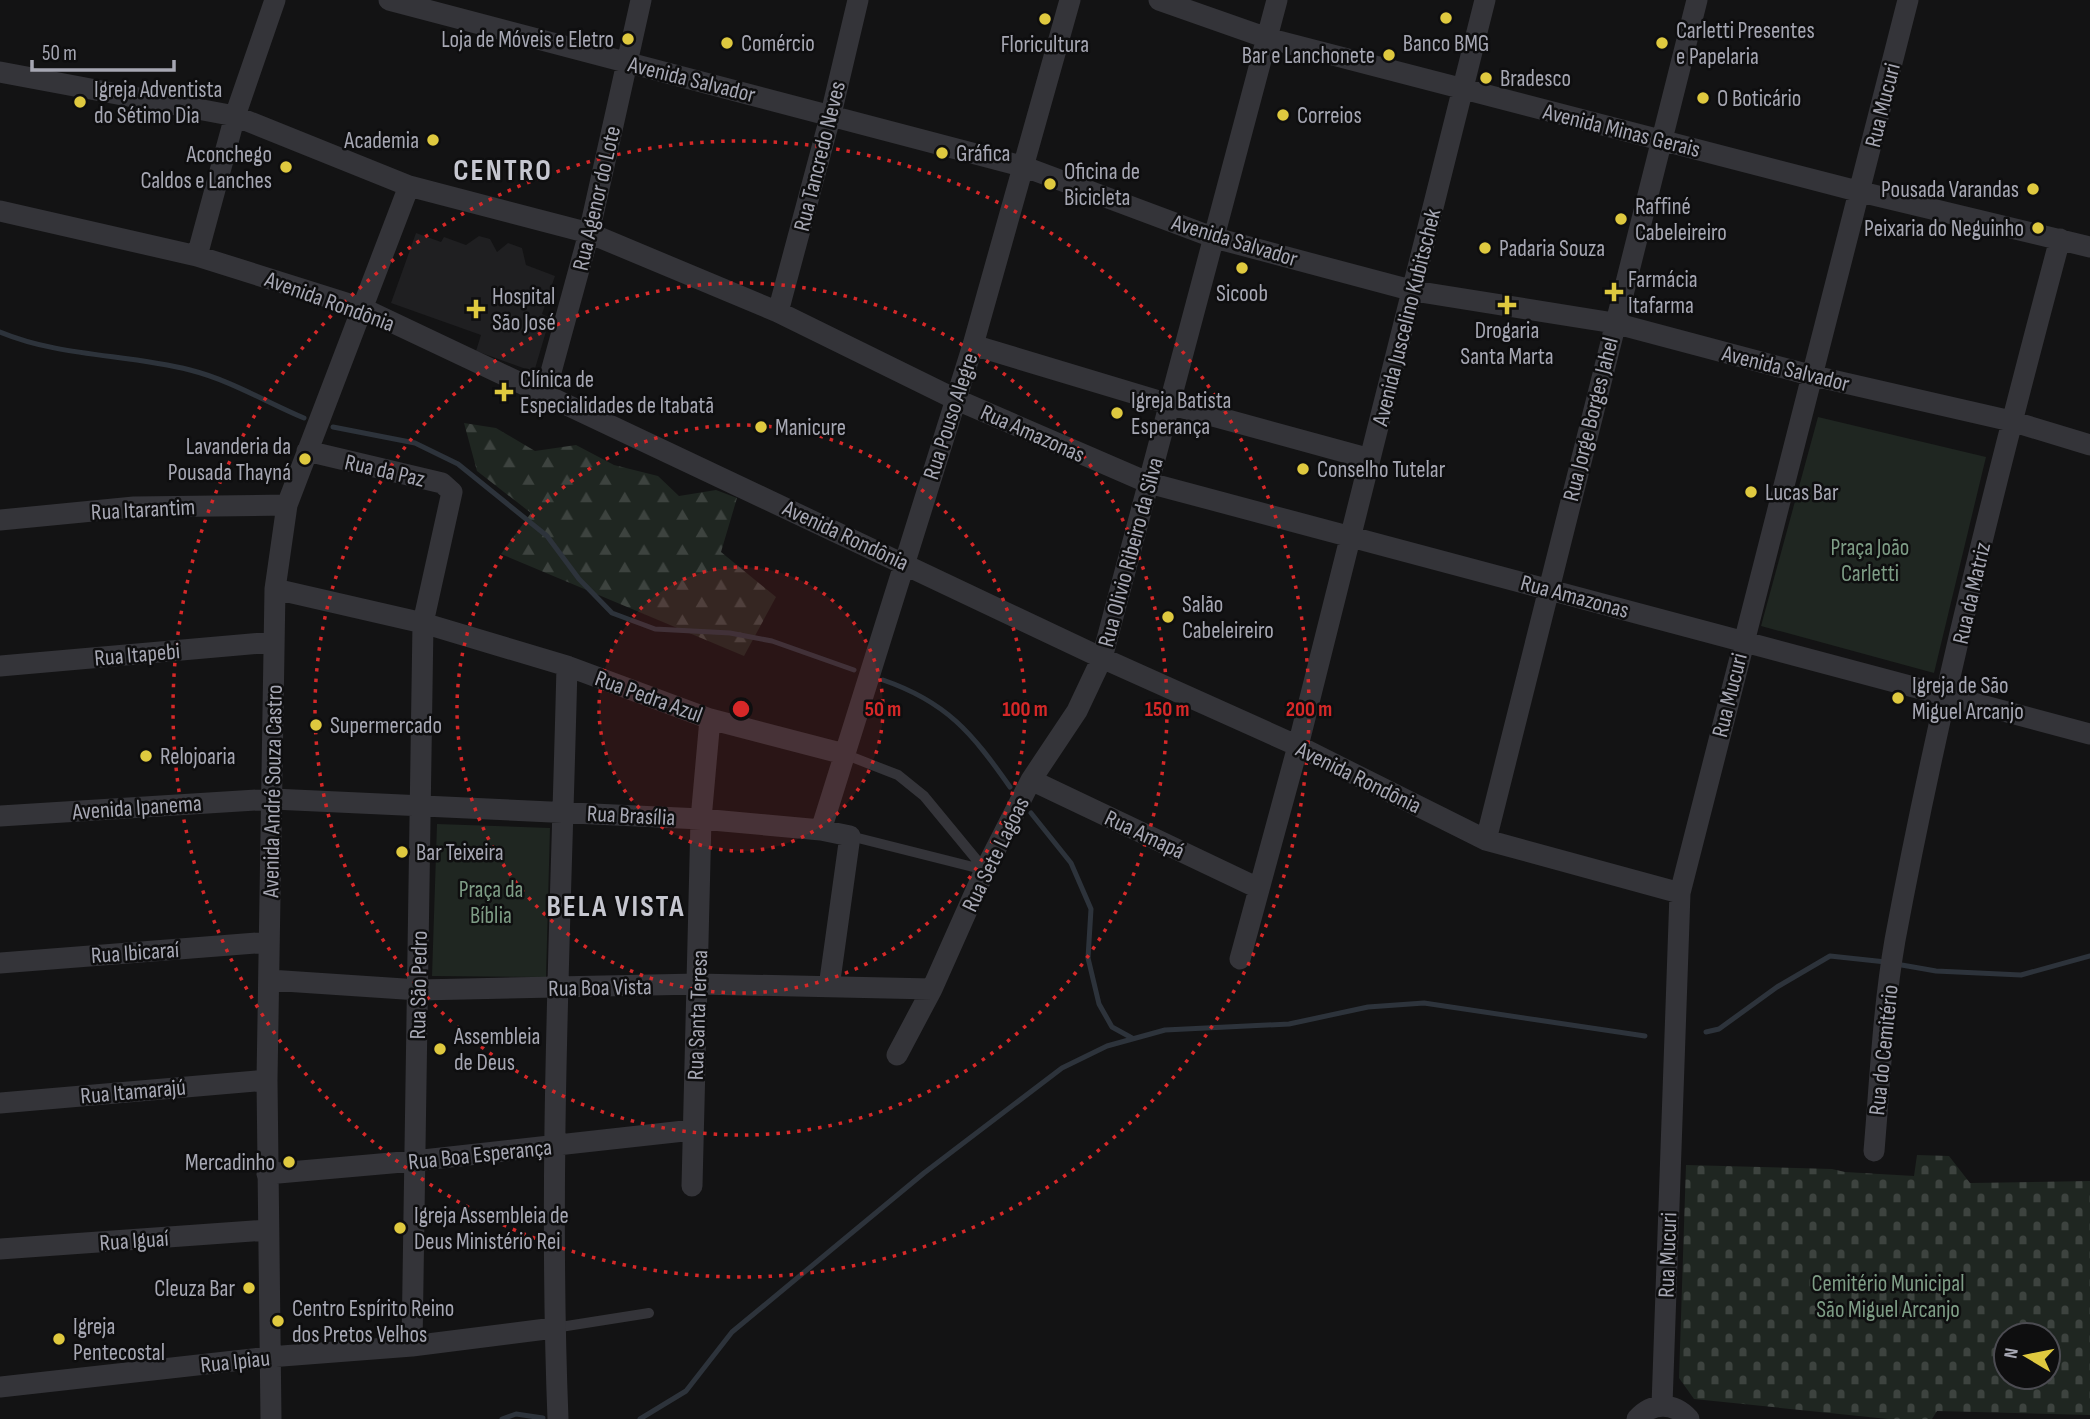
<svg xmlns="http://www.w3.org/2000/svg" width="2090" height="1419" font-family="'Sofia Sans Condensed',sans-serif">
<style>
.built{fill:#1f1f21}
.forest{fill:url(#forest-firs)}
.cemetery{fill:url(#cemetery-stones);fill-rule:evenodd}
.park{fill:#1f2621}
.lines{fill:none;stroke-linecap:round;stroke-linejoin:round}
.stream{stroke:#2d333b;stroke-width:5}
.service{stroke:#343439;stroke-width:10}
.minor{stroke:#343439;stroke-width:21}
.ring{fill:none;stroke:#d62828;stroke-width:3.5;stroke-dasharray:3.5 7}
.poi-dot{fill:#dfc93f;stroke:#0e0e0f;stroke-width:2.5}
.labels{text-anchor:middle;stroke-width:5;stroke-linejoin:round;paint-order:stroke}
.poi-label{font-size:23px;fill:#a6a7b3;stroke:#0e0e0f;text-anchor:start}
.street-label{font-size:23px;fill:#a6a7b3;stroke:#0e0e0f}
.park-label{font-size:23px;fill:#7e9d86;stroke:#0e0e0f}
.district-label{font-size:30px;font-weight:bold;letter-spacing:2px;fill:#c6c7d0;stroke:#0e0e0f}
.centre{fill:#d62828;stroke:#0e0e0f;stroke-width:3.5}
.ring-label{font-size:21px;text-anchor:middle;font-weight:bold;fill:#d62828;stroke:#0e0e0f;stroke-width:5;stroke-linejoin:round;paint-order:stroke}
</style>
<defs>
<pattern id="forest-firs" width="22" height="20" patternUnits="userSpaceOnUse" patternTransform="scale(1.75)"><rect width="22" height="20" fill="#1f2621"/><path d="M5 1l3.5 6h-7zM16 11l3.5 6h-7z" fill="#3d433f"/></pattern>
<pattern id="cemetery-stones" width="16" height="16" patternUnits="userSpaceOnUse" patternTransform="scale(1.75)"><rect width="16" height="16" fill="#1f2621"/><path d="M2 7V4a2 2 0 0 1 4 0v3zM10 15v-3a2 2 0 0 1 4 0v3z" fill="#3d433f"/></pattern>
</defs>
<rect width="100%" height="100%" fill="#131314"/>
<!-- built -->
<path class="built" d="M 416,233 L 441,242 L 444,237 L 466,245 L 479,236 L 490,239 L 497,252 L 508,243 L 522,248 L 526,265 L 555,276 L 542,314 L 550,318 L 534,372 L 476,351 L 481,335 L 391,303 Z"/>
<!-- forest -->
<path class="forest" d="M 464,423 L 496,428 L 535,451 L 576,445 L 614,465 L 658,476 L 679,496 L 716,490 L 737,498 L 721,552 L 776,597 L 744,656 L 501,554 L 531,513 L 477,471 Z"/>
<!-- cemetery -->
<path class="cemetery" d="M 1917,1155 L 1949,1156 L 1970,1183 L 2090,1181 L 2090,1415 L 1937,1411 L 1932,1419 L 1888,1419 L 1694,1399 L 1679,1378 L 1686,1165 L 1832,1169 L 1845,1172 L 1914,1176 ZM 2006,1335 L 2048,1335 L 2048,1377 L 2006,1377 Z"/>
<!-- park -->
<path class="park" d="M 1818,417 L 1986,457 L 1934,673 L 1761,626 Z
M 437,824 L 550,828 L 546,977 L 432,976 Z"/>
<g class="lines">
<!-- stream -->
<path class="stream" d="M 0,332 C 60,357 127,354 190,370 C 230,380 266,402 304,418
M 333,427 L 415,443 L 458,464 L 547,536 L 579,579 L 612,613 L 655,629 L 730,633 L 772,641 L 854,670
M 883,680 C 947,702 972,733 1010,787
M 1031,813 L 1071,863 L 1091,909 L 1088,958 L 1099,1004 L 1112,1027 L 1132,1038
M 1896,964 L 1936,971 L 2021,975 L 2090,956
M 1706,1032 L 1719,1029 L 1777,987 L 1830,956 L 1886,962
M 502,1419 L 516,1414 L 543,1418
M 640,1419 L 686,1391 L 732,1332 L 924,1173 L 1062,1068 L 1107,1046 L 1165,1030 L 1289,1024 L 1368,1007 L 1424,1003 L 1645,1036"/>
<!-- service -->
<path class="service" d="M 844,754 L 898,775 L 924,796 L 985,870
M 850,836 L 985,870
M 554,1328 L 649,1313"/>
<!-- minor -->
<path class="minor" d="M 389,0 L 1025,167 L 1215,238 L 1414,291 L 1614,323 L 1810,375 L 2011,421 L 2090,445
M 1159,0 L 1267,38 L 1861,192 L 2090,247
M 0,72 L 235,116 L 409,186 L 589,233 L 778,312 L 955,399 L 1149,483 L 2090,734
M 0,211 L 197,256 L 362,308 L 1102,658 L 1298,746 L 1486,840 L 1680,893
M 197,256 L 235,116 L 275,0
M 778,312 L 831,114 L 858,0
M 973,345 L 1169,404 L 1370,459
M 545,394 L 589,233 L 641,0
M 307,451 L 442,483 L 452,492 L 423,623 L 412,1346
M 0,520 L 134,507 L 287,505
M 275,589 L 423,623 L 567,666 L 710,719 L 844,754
M 0,666 L 274,642
M 1031,780 L 1258,888
M 0,816 L 273,799 L 701,819 L 821,830 L 850,836 L 829,987
M 821,830 L 973,345 L 1070,0
M 1486,840 L 1697,0
M 1240,959 L 1298,746 L 1485,0
M 0,963 L 269,942
M 269,980 L 419,990 L 698,984 L 932,989
M 897,1055 L 932,989 L 985,870 L 1031,780 L 1077,711 L 1102,658 L 1277,0
M 0,1103 L 267,1080
M 1874,1151 C 1880,1081 1883,1009 1895,940 C 1939,704 1998,471 2060,239
M 267,1174 L 414,1161 L 693,1130
M 692,1186 L 701,819 L 710,719
M 0,1249 L 267,1230
M 0,1387 L 269,1357 L 412,1346 L 554,1328
M 1662,1405 L 1680,893 L 1908,0
M 271,1419 L 267,1080 L 275,589 L 287,505 L 409,186
M 558,1419 C 548,1168 561,916 567,666
M 1637,1419 C 1652,1402 1674,1402 1689,1419"/>
</g>
<!-- distance rings -->
<circle cx="741" cy="709" r="142" fill="#d62828" fill-opacity=".12"/>
<g class="ring">
<circle cx="741" cy="709" r="142"/>
<circle cx="741" cy="709" r="284"/>
<circle cx="741" cy="709" r="426"/>
<circle cx="741" cy="709" r="568"/>
</g>
<!-- markers -->
<g class="poi-dot">
<circle cx="1446" cy="18" r="7"/>
<circle cx="1045" cy="19" r="7"/>
<circle cx="628" cy="39" r="7"/>
<circle cx="727" cy="43" r="7"/>
<circle cx="1662" cy="43" r="7"/>
<circle cx="1389" cy="55" r="7"/>
<circle cx="1486" cy="78" r="7"/>
<circle cx="1703" cy="98" r="7"/>
<circle cx="80" cy="102" r="7"/>
<circle cx="1283" cy="115" r="7"/>
<circle cx="433" cy="140" r="7"/>
<circle cx="942" cy="153" r="7"/>
<circle cx="286" cy="167" r="7"/>
<circle cx="1050" cy="184" r="7"/>
<circle cx="2033" cy="189" r="7"/>
<circle cx="1621" cy="219" r="7"/>
<circle cx="2038" cy="228" r="7"/>
<circle cx="1485" cy="248" r="7"/>
<circle cx="1242" cy="268" r="7"/>
<path d="M1610.5 281.5h7v7h7v7h-7v7h-7v-7h-7v-7h7z"/>
<path d="M1503.5 294.5h7v7h7v7h-7v7h-7v-7h-7v-7h7z"/>
<path d="M472.5 298.5h7v7h7v7h-7v7h-7v-7h-7v-7h7z"/>
<path d="M500.5 381.5h7v7h7v7h-7v7h-7v-7h-7v-7h7z"/>
<circle cx="1117" cy="413" r="7"/>
<circle cx="761" cy="427" r="7"/>
<circle cx="305" cy="459" r="7"/>
<circle cx="1303" cy="469" r="7"/>
<circle cx="1751" cy="492" r="7"/>
<circle cx="1168" cy="617" r="7"/>
<circle cx="1898" cy="698" r="7"/>
<circle cx="316" cy="725" r="7"/>
<circle cx="146" cy="756" r="7"/>
<circle cx="402" cy="852" r="7"/>
<circle cx="440" cy="1049" r="7"/>
<circle cx="289" cy="1162" r="7"/>
<circle cx="400" cy="1228" r="7"/>
<circle cx="249" cy="1288" r="7"/>
<circle cx="278" cy="1321" r="7"/>
<circle cx="59" cy="1339" r="7"/>
</g>
<g class="labels">
<!-- poi labels -->
<g class="poi-label">
<text x="1676" y="38">Carletti Presentes<tspan x="1676" dy="26">e Papelaria</tspan></text>
<text x="614" y="47" text-anchor="end">Loja de Móveis e Eletro</text>
<text x="741" y="51">Comércio</text>
<text x="1446" y="51" text-anchor="middle">Banco BMG</text>
<text x="1045" y="52" text-anchor="middle">Floricultura</text>
<text x="1375" y="63" text-anchor="end">Bar e Lanchonete</text>
<text x="1500" y="86">Bradesco</text>
<text x="94" y="97">Igreja Adventista<tspan x="94" dy="26">do Sétimo Dia</tspan></text>
<text x="1717" y="106">O Boticário</text>
<text x="1297" y="123">Correios</text>
<text x="419" y="148" text-anchor="end">Academia</text>
<text x="956" y="161">Gráfica</text>
<text x="272" y="162" text-anchor="end">Aconchego<tspan x="272" dy="26">Caldos e Lanches</tspan></text>
<text x="1064" y="179">Oficina de<tspan x="1064" dy="26">Bicicleta</tspan></text>
<text x="2019" y="197" text-anchor="end">Pousada Varandas</text>
<text x="1635" y="214">Raffiné<tspan x="1635" dy="26">Cabeleireiro</tspan></text>
<text x="2024" y="236" text-anchor="end">Peixaria do Neguinho</text>
<text x="1499" y="256">Padaria Souza</text>
<text x="1628" y="287">Farmácia<tspan x="1628" dy="26">Itafarma</tspan></text>
<text x="1242" y="301" text-anchor="middle">Sicoob</text>
<text x="492" y="304">Hospital<tspan x="492" dy="26">São José</tspan></text>
<text x="1507" y="338" text-anchor="middle">Drogaria<tspan x="1507" dy="26">Santa Marta</tspan></text>
<text x="520" y="387">Clínica de<tspan x="520" dy="26">Especialidades de Itabatã</tspan></text>
<text x="1131" y="408">Igreja Batista<tspan x="1131" dy="26">Esperança</tspan></text>
<text x="775" y="435">Manicure</text>
<text x="291" y="454" text-anchor="end">Lavanderia da<tspan x="291" dy="26">Pousada Thayná</tspan></text>
<text x="1317" y="477">Conselho Tutelar</text>
<text x="1765" y="500">Lucas Bar</text>
<text x="1182" y="612">Salão<tspan x="1182" dy="26">Cabeleireiro</tspan></text>
<text x="1912" y="693">Igreja de São<tspan x="1912" dy="26">Miguel Arcanjo</tspan></text>
<text x="330" y="733">Supermercado</text>
<text x="160" y="764">Relojoaria</text>
<text x="416" y="860">Bar Teixeira</text>
<text x="454" y="1044">Assembleia<tspan x="454" dy="26">de Deus</tspan></text>
<text x="275" y="1170" text-anchor="end">Mercadinho</text>
<text x="414" y="1223">Igreja Assembleia de<tspan x="414" dy="26">Deus Ministério Rei</tspan></text>
<text x="235" y="1296" text-anchor="end">Cleuza Bar</text>
<text x="292" y="1316">Centro Espírito Reino<tspan x="292" dy="26">dos Pretos Velhos</tspan></text>
<text x="73" y="1334">Igreja<tspan x="73" dy="26">Pentecostal</tspan></text>
</g>
<!-- street labels -->
<g class="street-label">
<text transform="translate(692 79) rotate(14)" y="8">Avenida Salvador</text>
<text transform="translate(1882 105) rotate(-76)" y="8">Rua Mucuri</text>
<text transform="translate(1622 130) rotate(14)" y="8">Avenida Minas Gerais</text>
<text transform="translate(819 156) rotate(-76)" y="8">Rua Tancredo Neves</text>
<text transform="translate(596 198) rotate(-77)" y="8">Rua Agenor do Lote</text>
<text transform="translate(1235 240) rotate(17)" y="8">Avenida Salvador</text>
<text transform="translate(330 301) rotate(20)" y="8">Avenida Rondônia</text>
<text transform="translate(1406 317) rotate(-76)" y="8">Avenida Juscelino Kubitschek</text>
<text transform="translate(1786 368) rotate(14)" y="8">Avenida Salvador</text>
<text transform="translate(950 416) rotate(-72)" y="8">Rua Pouso Alegre</text>
<text transform="translate(1590 419) rotate(-76)" y="8">Rua Jorge Borges Jahel</text>
<text transform="translate(1033 433) rotate(24)" y="8">Rua Amazonas</text>
<text transform="translate(385 470) rotate(13)" y="8">Rua da Paz</text>
<text transform="translate(143 509) rotate(-3)" y="8">Rua Itarantim</text>
<text transform="translate(846 535) rotate(25)" y="8">Avenida Rondônia</text>
<text transform="translate(1130 552) rotate(-75)" y="8">Rua Olivio Ribeiro da Silva</text>
<text transform="translate(1971 593) rotate(-77)" y="8">Rua da Matriz</text>
<text transform="translate(1575 596) rotate(15)" y="8">Rua Amazonas</text>
<text transform="translate(137 654) rotate(-5)" y="8">Rua Itapebi</text>
<text transform="translate(1729 695) rotate(-76)" y="8">Rua Mucuri</text>
<text transform="translate(649 696) rotate(20)" y="8">Rua Pedra Azul</text>
<text transform="translate(1359 777) rotate(26)" y="8">Avenida Rondônia</text>
<text transform="translate(272 791) rotate(-89)" y="8">Avenida André Souza Castro</text>
<text transform="translate(137 807) rotate(-4)" y="8">Avenida Ipanema</text>
<text transform="translate(631 815) rotate(3)" y="8">Rua Brasília</text>
<text transform="translate(1145 834) rotate(25)" y="8">Rua Amapá</text>
<text transform="translate(995 854) rotate(-64)" y="8">Rua Sete Lagoas</text>
<text transform="translate(135 952) rotate(-4)" y="8">Rua Ibicaraí</text>
<text transform="translate(418 985) rotate(-89)" y="8">Rua São Pedro</text>
<text transform="translate(600 987) rotate(-1)" y="8">Rua Boa Vista</text>
<text transform="translate(697 1015) rotate(-88)" y="8">Rua Santa Teresa</text>
<text transform="translate(1883 1050) rotate(-84)" y="8">Rua do Cemitério</text>
<text transform="translate(133 1091) rotate(-5)" y="8">Rua Itamarajú</text>
<text transform="translate(480 1154) rotate(-6)" y="8">Rua Boa Esperança</text>
<text transform="translate(134 1240) rotate(-4)" y="8">Rua Iguaí</text>
<text transform="translate(1667 1255) rotate(-88)" y="8">Rua Mucuri</text>
<text transform="translate(235 1361) rotate(-6)" y="8">Rua Ipiau</text>
</g>
<!-- park labels -->
<g class="park-label">
<text x="1870" y="555">Praça João<tspan x="1870" dy="26">Carletti</tspan></text>
<text x="491" y="897">Praça da<tspan x="491" dy="26">Bíblia</tspan></text>
<text x="1888" y="1291">Cemitério Municipal<tspan x="1888" dy="26">São Miguel Arcanjo</tspan></text>
</g>
<!-- district labels -->
<g class="district-label">
<text x="503" y="180">CENTRO</text>
<text x="616" y="916">BELA VISTA</text>
</g>
</g>
<circle cx="741" cy="709" r="10" class="centre"/>
<g class="ring-label">
<text x="883" y="716">50 m</text>
<text x="1025" y="716">100 m</text>
<text x="1167" y="716">150 m</text>
<text x="1309" y="716">200 m</text>
</g>
<!-- north arrow -->
<g transform="translate(2027 1356) rotate(280)"><circle r="33" fill="#0e0e0f" stroke="#4b4b51" stroke-width="2"/>
<path d="M0-5L12 26L0 18L-12 26Z" fill="#dfc93f"/>
<text y="-10" font-size="19" font-weight="bold" text-anchor="middle" fill="#a6a7b3">N</text>
</g>
<!-- scale -->
<path d="M32 60v10h142v-10" fill="none" stroke="#a6a7b3" stroke-width="3.5"/>
<text x="42" y="60" font-size="21" fill="#a6a7b3" stroke="#0e0e0f" stroke-width="5" paint-order="stroke">50 m</text>
</svg>
